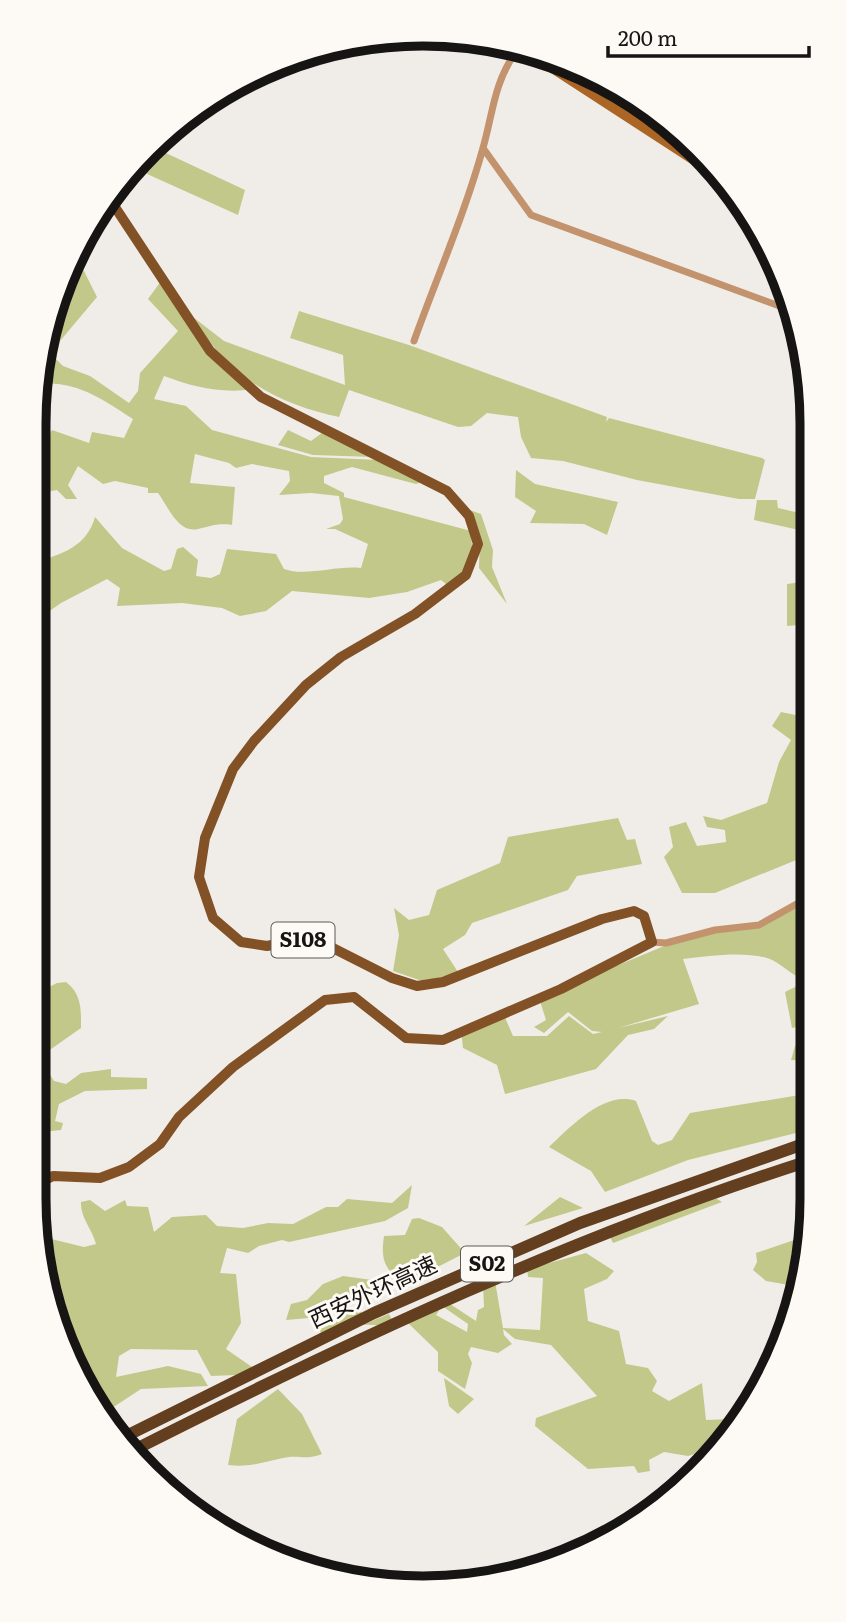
<svg xmlns="http://www.w3.org/2000/svg" width="846" height="1622" font-family="Literata,'Noto Sans SC',serif">
<style>
.green{fill:#c2c88a;fill-rule:evenodd}
.lines{fill:none;stroke-linecap:round;stroke-linejoin:round}
.street{stroke:#c3936e;stroke-width:7}
.secondary{stroke:#ab6626;stroke-width:10}
.primary{stroke:#825126;stroke-width:10}
.highway{stroke:#633e1f;stroke-width:12}
.labels{text-anchor:middle;stroke-width:6;stroke-linejoin:round;paint-order:stroke}
.shield{fill:#fdfaf5;stroke:#5b5a58;stroke-width:2}
.shield-label{font-size:21px;font-weight:bold;fill:#161514}
.street-label{font-size:23px;fill:#161514;stroke:#fdfaf5}
.rim{fill:none;stroke:#161514;stroke-width:9}
</style>
<rect width="100%" height="100%" fill="#f0ede8"/>
<!-- green -->
<path class="green" d="M 153,147 L 245,190 L 238,215 L 136,169 Z
M 81,265 L 97,297 L 60,341 L 56,359 L 63,366 L 90,376 L 129,403 L 138,391 L 140,373 L 178,331 L 148,299 L 161,281 L 213,357 L 254,389 C 221,394 194,387 164,376 L 154,399 L 186,406 L 212,430 L 311,457 L 380,460 L 422,482 L 416,484 L 352,467 L 324,476 L 324,483 L 344,493 L 344,497 L 471,531 L 473,564 L 452,589 L 441,580 L 407,592 L 369,598 L 292,591 L 266,611 L 240,616 L 222,608 L 182,603 L 117,606 L 120,588 L 107,579 L 61,603 L 34,622 L 34,562 C 62,555 87,546 95,517 L 122,548 L 164,571 L 171,569 L 177,549 L 183,547 L 198,560 L 196,576 L 211,578 L 220,574 L 227,549 L 276,554 L 284,569 C 307,577 336,565 361,568 L 368,544 L 335,529 L 326,529 L 340,524 L 343,519 L 339,496 L 311,493 L 279,495 L 290,481 L 289,471 L 252,464 L 236,468 L 229,463 L 195,454 L 190,483 L 235,487 L 232,525 C 217,523 212,526 198,529 C 178,534 168,506 158,493 L 148,493 L 148,488 L 115,481 L 103,484 L 78,466 L 68,485 L 77,499 L 66,499 L 57,490 L 34,494 L 34,439 L 46,441 L 52,430 L 89,443 L 92,432 L 124,438 L 133,419 C 102,399 76,380 38,384 L 65,283 Z
M 299,311 L 409,345 L 607,417 L 606,422 L 609,418 L 762,458 L 765,460 L 755,499 L 739,499 L 637,480 L 563,461 L 531,458 L 521,437 L 518,417 L 487,413 L 471,426 L 458,427 L 349,390 L 339,417 C 298,409 256,391 226,361 C 214,349 203,332 193,317 L 224,341 L 345,385 L 343,355 L 290,338 Z
M 288,430 L 311,441 L 326,430 L 374,457 L 313,455 L 278,445 Z
M 516,470 L 535,484 L 618,502 L 607,535 L 584,524 L 530,523 L 536,511 L 515,497 Z
M 757,500 L 777,500 L 778,508 L 804,514 L 799,530 L 754,520 Z
M 467,509 L 481,514 L 493,550 L 492,567 L 507,604 L 479,568 L 480,534 Z
M 809,581 L 810,624 L 787,626 L 787,584 Z
M 781,712 L 810,718 L 811,854 L 715,893 L 682,893 L 664,857 L 673,847 L 669,827 L 686,822 L 697,846 L 726,842 L 725,830 L 707,827 L 703,816 L 721,820 L 767,803 L 779,762 L 791,740 L 772,726 Z
M 618,818 L 627,840 L 635,839 L 642,864 L 577,876 L 568,890 L 472,923 L 465,935 L 443,949 L 458,972 L 425,982 L 393,971 L 399,935 L 394,908 L 409,920 L 429,915 L 437,890 L 500,863 L 508,837 Z
M 811,894 L 811,979 C 793,980 783,963 767,958 C 742,951 709,956 683,959 L 699,1004 L 618,1028 L 668,1016 L 654,1029 L 628,1035 L 596,1069 L 505,1094 L 497,1065 L 463,1048 L 461,1030 L 503,1013 L 513,1036 L 547,1036 L 569,1016 L 593,1034 L 602,1032 L 592,1031 L 568,1012 L 544,1033 L 534,1027 L 546,1020 L 539,998 L 693,934 L 760,925 Z
M 66,982 C 82,994 81,1010 81,1028 L 44,1054 L 33,1054 L 33,995 L 57,983 Z
M 805,982 L 811,1036 L 809,1024 L 792,1028 L 785,992 Z
M 811,1039 L 811,1061 L 791,1060 L 795,1046 Z
M 33,1069 L 47,1070 L 54,1081 L 66,1084 L 81,1073 L 111,1069 L 111,1077 L 147,1078 L 147,1089 L 85,1091 L 59,1104 L 55,1121 L 63,1123 L 61,1130 L 33,1133 Z
M 812,1093 L 812,1129 L 688,1160 L 605,1192 L 591,1171 L 549,1147 C 570,1127 605,1090 636,1101 L 652,1141 L 658,1145 L 672,1140 L 690,1113 Z
M 412,1185 L 408,1208 L 385,1221 L 289,1242 L 282,1240 L 259,1246 L 248,1253 L 227,1248 L 220,1273 L 236,1274 L 241,1323 L 226,1349 L 262,1374 L 211,1376 L 197,1350 L 131,1349 L 119,1356 L 116,1377 L 168,1366 L 201,1374 L 208,1386 L 141,1389 L 112,1408 L 107,1405 L 100,1411 L 54,1325 L 39,1236 L 84,1247 L 96,1244 C 92,1229 80,1217 81,1202 L 90,1200 L 105,1211 L 125,1200 L 127,1206 L 148,1207 L 154,1232 L 172,1217 L 206,1215 L 217,1226 L 243,1228 L 268,1223 L 293,1224 L 326,1207 L 338,1207 L 347,1199 L 392,1203 Z
M 560,1197 L 583,1208 L 524,1226 Z
M 714,1197 L 722,1202 L 613,1243 L 605,1227 L 690,1198 Z
M 419,1218 L 442,1227 L 465,1253 L 410,1281 L 400,1281 C 383,1267 381,1257 384,1236 L 405,1235 L 412,1219 Z
M 809,1235 L 795,1286 L 766,1281 L 753,1270 L 757,1262 L 756,1253 Z
M 586,1253 L 614,1271 L 607,1279 L 584,1289 L 588,1321 L 619,1331 L 626,1364 L 648,1368 L 657,1381 L 652,1391 L 669,1401 L 702,1383 L 706,1420 L 730,1419 L 735,1424 L 717,1447 L 688,1456 L 664,1452 L 649,1460 L 650,1471 L 638,1473 L 634,1466 L 588,1469 L 535,1426 L 536,1418 L 597,1396 L 551,1345 L 515,1339 L 503,1329 L 504,1335 L 512,1344 L 498,1353 L 471,1347 L 468,1354 L 472,1363 L 465,1389 L 438,1371 L 438,1352 L 408,1323 L 447,1302 L 476,1321 L 478,1310 L 484,1307 L 483,1285 L 495,1281 L 503,1328 L 540,1330 L 543,1278 L 528,1277 L 527,1269 ZM 442,1306 L 468,1324 L 467,1332 L 436,1315 Z
M 343,1276 L 372,1280 L 385,1289 L 360,1290 L 309,1318 L 286,1320 L 291,1304 L 307,1300 L 323,1284 Z
M 350,1307 L 358,1307 L 367,1323 L 389,1314 L 395,1326 L 350,1324 L 324,1338 L 317,1326 Z
M 444,1378 L 474,1399 L 458,1414 L 449,1406 Z
M 278,1389 L 302,1414 L 322,1454 C 302,1461 300,1454 283,1458 C 263,1462 249,1468 228,1465 L 237,1419 Z"/>
<g class="lines">
<!-- street -->
<path class="street" d="M 483,148 L 531,215 L 793,311
M 414,341 C 437,277 465,213 483,148 C 493,113 494,82 516,52
M 652,942 L 666,943 L 715,930 L 759,925 L 811,896"/>
<!-- secondary -->
<path class="secondary" d="M 537,58 L 731,184"/>
<!-- primary -->
<path class="primary" d="M 33,1186 L 53,1176 L 100,1178 L 129,1167 L 160,1144 L 179,1117 L 233,1067 L 325,1000 L 354,997 L 406,1038 L 443,1040 L 561,989 L 652,942 L 644,916 L 634,911 L 602,919 L 443,982 L 417,986 L 392,978 L 319,941 L 302,939 L 267,946 L 241,942 L 213,918 L 199,877 L 205,838 L 233,769 L 254,741 L 306,685 L 341,657 L 415,614 L 466,575 L 478,544 L 469,516 L 447,491 L 261,397 L 210,351 L 111,201"/>
<!-- highway -->
<path class="highway" d="M 118,1440 L 374,1313 L 580,1223 L 812,1141
M 130,1452 C 351,1340 575,1235 812,1160"/>
</g>
<g class="labels">
<!-- shield labels -->
<g class="shield">
<rect x="271.5" y="922.5" width="63" height="35" rx="5"/>
<rect x="461" y="1246.5" width="52" height="35" rx="5"/>
</g>
<g class="shield-label">
<text x="303" y="947">S108</text>
<text x="487" y="1271">S02</text>
</g>
<!-- street labels -->
<g class="street-label">
<text transform="translate(373 1292) rotate(-25)" y="8">西安外环高速</text>
</g>
</g>
<!-- crop -->
<path d="M0 0H846V1622H0ZM423 46H423A377 377 0 0 1 800 423V1199A377 377 0 0 1 423 1576H423A377 377 0 0 1 46 1199V423A377 377 0 0 1 423 46Z" fill="#fdfaf5" fill-rule="evenodd"/>
<path class="rim" d="M423 46H423A377 377 0 0 1 800 423V1199A377 377 0 0 1 423 1576H423A377 377 0 0 1 46 1199V423A377 377 0 0 1 423 46Z"/>
<!-- scale -->
<path d="M608 46v10h201v-10" fill="none" stroke="#161514" stroke-width="3.5"/>
<text x="618" y="46" font-size="21" fill="#161514" stroke="#fdfaf5" stroke-width="5" paint-order="stroke">200 m</text>
</svg>
